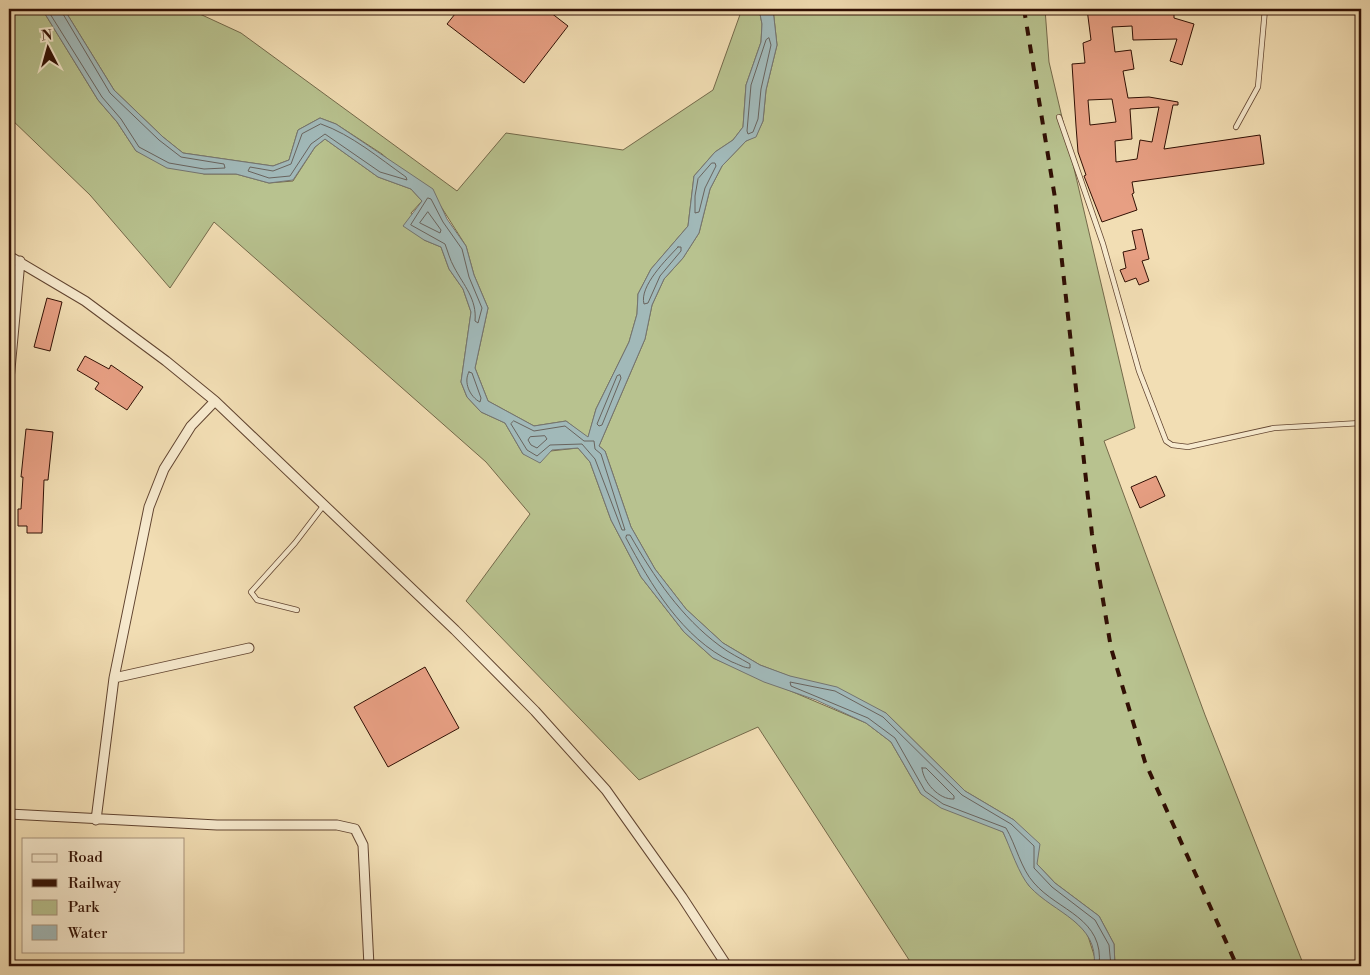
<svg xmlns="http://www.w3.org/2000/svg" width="1370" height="975" font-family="'Libre Bodoni',serif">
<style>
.green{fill:#b8c28f;stroke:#74694a}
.water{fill:#a1b9b9;stroke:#747571}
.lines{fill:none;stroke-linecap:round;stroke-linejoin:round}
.shore{stroke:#69645e;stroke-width:1}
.building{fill:#e79f83;stroke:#311004;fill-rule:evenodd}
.service-casing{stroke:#614430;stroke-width:6}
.minor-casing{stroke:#614430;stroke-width:11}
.service{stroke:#f7eace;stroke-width:4.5}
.minor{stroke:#f7eace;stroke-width:9}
.rail{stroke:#311004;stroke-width:4;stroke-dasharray:9 9;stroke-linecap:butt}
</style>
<rect width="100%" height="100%" fill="#f2deb4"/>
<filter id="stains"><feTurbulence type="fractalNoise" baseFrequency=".004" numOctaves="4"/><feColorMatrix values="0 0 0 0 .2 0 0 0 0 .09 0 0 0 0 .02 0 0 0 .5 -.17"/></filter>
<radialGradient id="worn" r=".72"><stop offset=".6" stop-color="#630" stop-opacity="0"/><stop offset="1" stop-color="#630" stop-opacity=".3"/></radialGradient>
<!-- green -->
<path class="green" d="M 9,9 L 42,9 L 98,100 L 117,122 L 136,151 L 204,174 L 236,174 L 269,183 L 293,181 L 315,147 L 325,139 L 378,177 L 411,189 L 422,201 L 411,213 L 424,240 L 441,247 L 449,269 L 463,289 L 471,312 L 461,382 L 467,397 L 481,412 L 505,423 L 523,454 L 578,448 L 590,462 L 611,520 L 641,577 L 684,632 L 713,658 L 866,723 L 891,742 L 921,794 L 1003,832 L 1029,886 L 1066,913 L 1087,933 L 1095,958 L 1094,966 L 913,966 L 758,727 L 639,780 L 466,601 L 530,514 L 486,462 L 214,222 L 170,288 L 90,195 L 9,117 Z
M 64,9 L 189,9 L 241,33 L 457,191 L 506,133 L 623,150 L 713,90 L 742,9 L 759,9 L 762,24 L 761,42 L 746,85 L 743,127 L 733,140 L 715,152 L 694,176 L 688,226 L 651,269 L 638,294 L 637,314 L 629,342 L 596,409 L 588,438 L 566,421 L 534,426 L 488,401 L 475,368 L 488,308 L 474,275 L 466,246 L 440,205 L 382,154 L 336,124 L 320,118 L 298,130 L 289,160 L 273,166 L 183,153 L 163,137 L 114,90 Z
M 773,9 L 1045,9 L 1049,62 L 1135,428 L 1104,441 L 1205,715 L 1304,966 L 1115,966 L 1114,944 L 1099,916 L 1055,883 L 1037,864 L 1014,820 L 965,791 L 886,713 L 760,665 L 723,643 L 686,609 L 655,569 L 631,527 L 605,451 L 599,446 L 645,339 L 652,305 L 664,279 L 683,258 L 699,233 L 710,189 L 722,166 L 746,141 L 756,136 L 763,121 L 766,90 L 777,45 Z"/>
<!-- water -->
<path class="water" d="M 42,9 L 64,9 L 114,90 L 163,137 L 183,153 L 273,166 L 289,160 L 298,130 L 320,118 L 336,124 L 433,189 L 447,219 L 466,246 L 474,275 L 488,308 L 475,368 L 488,401 L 534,426 L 566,421 L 588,437 L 596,409 L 629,342 L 637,314 L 638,294 L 651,269 L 688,226 L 694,176 L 715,152 L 733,140 L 743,127 L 746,85 L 761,42 L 762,24 L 759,9 L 773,9 L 777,45 L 766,90 L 763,121 L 756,137 L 746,141 L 722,166 L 710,189 L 699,233 L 683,258 L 664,279 L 652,305 L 645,339 L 599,446 L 605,451 L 631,527 L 655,569 L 686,609 L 723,643 L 760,665 L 790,676 L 837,687 L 886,713 L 965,791 L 1014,820 L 1040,844 L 1037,864 L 1055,883 L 1099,916 L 1114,944 L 1115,966 L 1094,966 C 1099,923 1054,913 1030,887 C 1019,875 1010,847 1003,832 L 941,808 L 921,794 L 891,742 L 866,723 L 816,700 L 764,682 L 713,658 L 684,632 L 641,577 L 611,520 L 590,462 L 578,448 L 552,450 L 540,463 L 523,454 L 505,423 L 481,412 L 467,397 L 461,382 L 471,312 L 463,289 L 449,269 L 441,247 L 424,240 L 403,226 L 422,201 L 411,189 L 378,177 L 325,139 L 315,147 L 293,180 L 269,183 L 236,174 L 204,174 L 167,168 L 136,151 L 117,122 L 98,100 Z"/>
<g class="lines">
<!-- shore -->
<path class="shore" d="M 47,9 L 102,97 L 121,119 L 139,147 L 169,163 L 204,169 L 225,168 L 224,164 L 181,157 L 159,140 L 110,93 L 60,9
M 769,38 L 771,45 L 761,89 L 758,119 L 753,132 L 748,134 L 747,131 L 751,85 L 766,40 Z
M 321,124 C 352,135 379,158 406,177 L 407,180 L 380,172 L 325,134 L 311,144 L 290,176 L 269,178 L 248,171 L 250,167 L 273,171 L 291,164 L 302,134 Z
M 712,163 L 715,163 L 716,166 L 705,188 L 699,212 L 695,213 L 695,196 L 698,179 Z
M 428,198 L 431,199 L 443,222 L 462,249 L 469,277 L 482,308 L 478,323 L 475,321 C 477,299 464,286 454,267 C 450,260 448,252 445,244 L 411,225 Z
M 428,212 L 441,230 L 440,233 L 420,223 Z
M 678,247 L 681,247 L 681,251 L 660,276 L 648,303 L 644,304 C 639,286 667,259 678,247 Z
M 469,372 L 472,373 L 481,398 L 480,402 C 470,397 463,382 469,372 Z
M 620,375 L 621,378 L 602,425 L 599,426 L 597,424 L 617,376 Z
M 514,421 L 534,431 L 565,426 L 584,441 L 594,441 L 595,449 L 601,454 L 625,530 L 622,530 L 595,459 L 582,444 L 550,445 L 537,456 L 527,450 L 511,424 Z
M 545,436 L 547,439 L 537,448 L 531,445 L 528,440 L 530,437 Z
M 627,535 L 630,535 C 654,577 681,617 720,646 C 729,653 740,658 750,664 L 750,668 C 744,668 738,664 732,662 C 682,638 651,585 626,538 Z
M 922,768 L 926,768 L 954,796 L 954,799 C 939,800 923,782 922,768 Z
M 1099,966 C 1105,918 1058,911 1034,883 C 1021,869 1016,845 1006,828 L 943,804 L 925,791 L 895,738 L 868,718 L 791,686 L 790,682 L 835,691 L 883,717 L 962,795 L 1011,824 L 1034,846 L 1034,868 L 1052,887 L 1095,920 L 1109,945 L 1111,966"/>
</g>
<!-- building -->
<path class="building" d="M 459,9 L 546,9 L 568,26 L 524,83 L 447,24 Z
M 1087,9 L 1174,10 L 1174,18 L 1194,24 L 1182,65 L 1170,61 L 1177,39 L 1133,40 L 1132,26 L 1112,27 L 1115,52 L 1131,50 L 1134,69 L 1123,71 L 1128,98 L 1149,97 L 1178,102 L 1178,105 L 1173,105 L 1164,149 L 1260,135 L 1264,164 L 1132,182 L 1134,193 L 1132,194 L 1137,210 L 1102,222 L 1084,176 L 1086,175 L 1078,152 L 1076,126 L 1072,64 L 1085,63 L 1083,43 L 1091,40 ZM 1112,99 L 1116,122 L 1090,125 L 1088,100 ZM 1159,107 L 1152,142 L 1140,140 L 1137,159 L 1116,162 L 1115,141 L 1132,139 L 1130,109 Z
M 1142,229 L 1149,259 L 1142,261 L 1149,281 L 1139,285 L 1136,278 L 1125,282 L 1120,270 L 1126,268 L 1123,252 L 1136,249 L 1132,231 Z
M 47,298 L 62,302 L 50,351 L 34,347 Z
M 85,356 L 109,369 L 111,365 L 143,387 L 127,410 L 95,389 L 99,383 L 77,370 Z
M 26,429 L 53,432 L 48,480 L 44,480 L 42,533 L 27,533 L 27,526 L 18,526 L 18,509 L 21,509 L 23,477 L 21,477 Z
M 1156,476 L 1165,496 L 1140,508 L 1131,487 Z
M 425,667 L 459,728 L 388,767 L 354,707 Z"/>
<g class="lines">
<!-- service casing -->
<g class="service-casing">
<path id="service" d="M 1059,117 L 1103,244 L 1139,371 L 1166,441 L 1172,445 L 1188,447 L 1274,428 L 1361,423
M 1236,127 L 1258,87 L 1265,9
M 297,610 L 257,600 L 251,592 L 295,543 L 324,505"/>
</g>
<!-- minor casing -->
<g class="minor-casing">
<path id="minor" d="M 9,256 L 85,301 L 166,361 L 215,401 L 455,630 L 535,711 L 606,790 L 682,897 L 727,966
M 9,380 L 20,261
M 114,678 L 249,648
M 9,814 L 217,825 L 337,825 L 355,829 L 363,845 L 369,966
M 96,820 L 114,678 L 149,507 L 164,469 L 191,426 L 215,401"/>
</g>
<!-- service -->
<use href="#service" class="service"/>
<!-- minor -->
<use href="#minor" class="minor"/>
<!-- rail -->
<path class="rail" d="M 1024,9 L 1055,198 L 1092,534 L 1111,648 L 1145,762 L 1237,966"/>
</g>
<!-- margin -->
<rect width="1370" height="975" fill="none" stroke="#f2deb4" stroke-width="30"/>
<rect x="10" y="10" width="1350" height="955" fill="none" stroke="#311004" stroke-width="2.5"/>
<rect x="15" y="15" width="1340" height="945" fill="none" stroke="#311004"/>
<!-- legend -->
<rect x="22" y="838" width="162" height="115" fill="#f7eace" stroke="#a8937d"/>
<rect x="32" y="854" width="25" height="8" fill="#f7eace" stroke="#a8937d"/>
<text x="68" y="862" font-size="15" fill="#311004">Road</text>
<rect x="32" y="879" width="25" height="8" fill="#311004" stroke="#a8937d"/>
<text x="68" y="888" font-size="15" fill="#311004">Railway</text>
<rect x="32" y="900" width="25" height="15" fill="#b8c28f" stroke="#a8937d"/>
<text x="68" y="912" font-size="15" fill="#311004">Park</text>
<rect x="32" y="925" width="25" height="15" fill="#a1b9b9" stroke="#a8937d"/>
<text x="68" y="938" font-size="15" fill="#311004">Water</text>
<!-- north arrow -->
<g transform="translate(48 48) rotate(354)" stroke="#f7eace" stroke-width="4" paint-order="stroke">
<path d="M0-4L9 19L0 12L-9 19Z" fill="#311004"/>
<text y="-8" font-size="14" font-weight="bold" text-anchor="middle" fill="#311004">N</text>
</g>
<rect width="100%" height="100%" filter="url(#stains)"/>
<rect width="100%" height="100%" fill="url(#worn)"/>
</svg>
